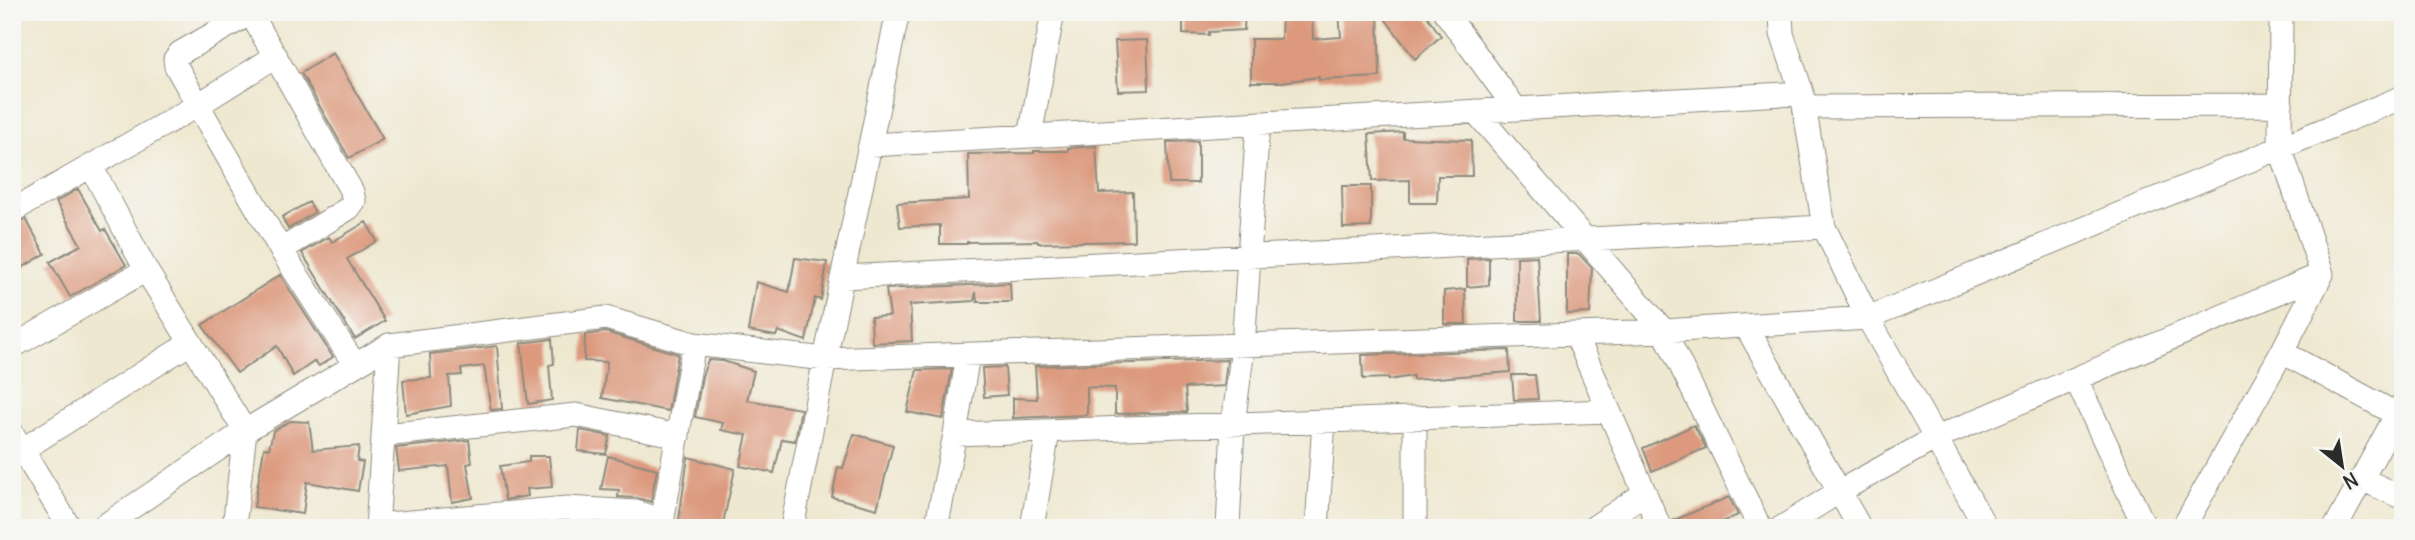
<svg xmlns="http://www.w3.org/2000/svg" width="2415" height="540" font-family="Delius,sans-serif">
<style>
.building{fill:#dc997d}
.lines{fill:none;stroke-linecap:round;stroke-linejoin:round}
.minor-casing{stroke:#8d8a7e;stroke-width:25}
.minor{stroke:#fff;stroke-width:23}
</style>
<rect width="100%" height="100%" fill="#f6f6f2"/>
<filter id="ink" filterUnits="userSpaceOnUse"><feTurbulence type="fractalNoise" baseFrequency=".0143" numOctaves="2"/><feDisplacementMap in="SourceGraphic" scale="14" xChannelSelector="R" yChannelSelector="G"/><feConvolveMatrix kernelMatrix="1 2 1 2 8 2 1 2 1" color-interpolation-filters="sRGB"/></filter>
<filter id="wash" filterUnits="userSpaceOnUse"><feTurbulence type="fractalNoise" baseFrequency=".00686" numOctaves="4" result="noise"/><feDisplacementMap in="SourceGraphic" scale="28" xChannelSelector="R" yChannelSelector="G"/><feGaussianBlur stdDeviation="1.57" result="paint"/><feColorMatrix in="noise" values="0 0 0 0 0 0 0 0 0 0 0 0 0 0 0 0 0 1.4 0 .05"/><feComposite in="paint" operator="in"/></filter>
<g filter="url(#wash)">
<rect width="100%" height="100%" fill="#efe8d0"/>
<g id="blocks">
<!-- building -->
<path class="building" d="M 1183,12 L 1245,12 L 1244,30 L 1209,32 L 1209,35 L 1183,34 Z
M 1282,12 L 1312,12 L 1313,39 L 1341,37 L 1339,12 L 1378,12 L 1380,77 L 1319,80 L 1319,77 L 1282,82 L 1251,82 L 1251,39 L 1281,39 Z
M 1380,12 L 1424,12 L 1441,36 L 1415,59 Z
M 1147,40 L 1149,90 L 1118,91 L 1115,41 Z
M 333,53 L 383,139 L 349,158 L 301,73 Z
M 1403,132 L 1403,138 L 1471,140 L 1472,176 L 1438,176 L 1437,203 L 1410,203 L 1410,180 L 1372,181 L 1369,134 Z
M 1198,141 L 1198,183 L 1169,183 L 1167,142 Z
M 1096,146 L 1099,193 L 1133,192 L 1134,241 L 1038,243 L 1038,241 L 967,242 L 967,244 L 940,244 L 940,225 L 900,227 L 897,203 L 969,199 L 968,154 L 1034,153 L 1034,151 L 1068,151 L 1068,148 Z
M 1342,186 L 1371,186 L 1371,227 L 1343,228 Z
M 78,189 L 102,231 L 105,229 L 126,265 L 70,297 L 50,262 L 81,245 L 56,202 Z
M 309,202 L 315,212 L 288,229 L 282,217 Z
M 26,219 L 45,254 L 20,269 L 12,255 L 12,225 Z
M 366,222 L 377,241 L 347,259 L 385,321 L 355,339 L 302,253 L 329,237 L 332,242 Z
M 1567,254 L 1579,254 L 1592,268 L 1590,313 L 1567,314 Z
M 1537,256 L 1541,321 L 1517,321 L 1517,257 Z
M 795,258 L 827,262 L 821,300 L 815,298 L 806,341 L 778,331 L 776,336 L 748,331 L 756,282 L 789,292 Z
M 1489,258 L 1489,285 L 1467,287 L 1467,259 Z
M 280,275 L 333,357 L 319,366 L 315,361 L 293,376 L 277,346 L 237,373 L 202,325 Z
M 1010,283 L 1011,302 L 977,302 L 976,292 L 974,301 L 910,305 L 912,341 L 872,343 L 871,317 L 890,316 L 886,289 Z
M 1465,289 L 1466,324 L 1444,324 L 1444,291 Z
M 605,332 L 678,354 L 668,411 L 602,398 L 607,362 L 584,361 L 585,335 Z
M 552,339 L 554,364 L 549,365 L 552,400 L 528,404 L 521,343 Z
M 497,346 L 502,409 L 491,410 L 484,366 L 461,369 L 462,375 L 449,376 L 451,406 L 406,414 L 403,380 L 431,378 L 430,354 Z
M 1509,350 L 1510,372 L 1413,380 L 1413,376 L 1388,380 L 1388,378 L 1363,379 L 1362,355 Z
M 708,360 L 723,361 L 754,371 L 747,400 L 801,409 L 795,441 L 782,439 L 774,473 L 740,466 L 747,435 L 721,430 L 723,423 L 695,417 L 702,376 Z
M 1227,360 L 1224,386 L 1185,388 L 1187,412 L 1115,414 L 1115,388 L 1087,387 L 1087,415 L 1013,418 L 1013,398 L 1037,399 L 1035,366 Z
M 1005,367 L 1007,395 L 984,397 L 982,368 Z
M 952,369 L 943,419 L 907,412 L 917,370 Z
M 1512,375 L 1535,375 L 1538,399 L 1514,400 Z
M 290,421 L 309,422 L 313,450 L 359,446 L 357,461 L 363,462 L 358,491 L 307,482 L 303,514 L 254,507 L 264,448 L 269,449 L 273,431 Z
M 1694,425 L 1706,448 L 1652,471 L 1643,448 Z
M 580,430 L 610,436 L 606,454 L 578,451 Z
M 854,434 L 893,445 L 877,509 L 832,497 L 838,467 L 843,468 Z
M 469,440 L 472,463 L 467,464 L 473,498 L 452,502 L 448,466 L 399,471 L 396,448 Z
M 529,456 L 549,456 L 552,487 L 527,489 L 528,496 L 505,500 L 500,466 L 529,462 Z
M 608,456 L 657,469 L 651,502 L 637,498 L 618,497 L 619,490 L 601,489 Z
M 688,457 L 735,469 L 722,528 L 678,526 Z
M 1729,497 L 1738,515 L 1708,528 L 1674,528 L 1672,521 Z"/>
</g>
</g>
<g filter="url(#ink)">
<use href="#blocks" fill-opacity="0" stroke="#8d8a7e" stroke-width="2"/>
<g class="lines">
<!-- minor casing -->
<g class="minor-casing">
<path id="minor" d="M 1445,12 L 1516,109
M 1781,12 L 1782,34 L 1802,93 L 1824,227 L 1868,318 L 1986,528
M 276,56 L 198,105 L 176,66 L 175,59 L 180,53 L 242,18 L 249,16 L 254,19 L 352,192 L 354,201 L 349,208 L 281,250
M 1805,107 L 2281,105
M 1475,111 L 1664,331 L 1760,528
M 1030,136 L 1053,12
M 870,145 L 1802,93
M 91,166 L 146,270 L 245,431 L 234,528
M 12,211 L 198,105 L 281,250 L 355,365
M 843,277 L 1824,227
M 1746,326 L 1860,528
M 1576,335 L 1660,528
M 12,347 L 146,270
M 2282,352 L 2396,414
M 2076,379 L 2145,528
M 12,433 L 70,528
M 955,434 L 1609,411
M 384,435 L 576,415 L 678,436
M 22,450 L 190,343
M 2362,479 L 2403,498
M 377,525 L 567,508 L 636,512 L 663,521
M 101,528 L 245,431 L 389,345 L 606,318 L 694,344 L 825,359 L 1664,331 L 1868,318 L 2403,97
M 377,528 L 389,345
M 661,528 L 694,344
M 792,528 L 825,359 L 898,12
M 936,528 L 955,434 L 968,355
M 1032,528 L 1048,432
M 1228,528 L 1233,425 L 1243,347 L 1258,123
M 1317,528 L 1324,421
M 1415,528 L 1415,418
M 1593,528 L 1645,493
M 1781,528 L 1840,491 L 1936,438 L 2322,274
M 2183,528 L 2282,352 L 2322,274 L 2280,147 L 2281,12
M 2335,528 L 2403,403"/>
</g>
<!-- minor -->
<use href="#minor" class="minor"/>
</g>
</g>
<!-- margin -->
<rect width="2415" height="540" fill="none" stroke="#f6f6f2" stroke-width="42"/>
<!-- north arrow -->
<g transform="translate(2342 466) rotate(150)" stroke="#f6f6f2" stroke-width="5" paint-order="stroke">
<path d="M0-5L12 26L0 18L-12 26Z" fill="#2b2b2b"/>
<text y="-10" font-size="19" font-weight="bold" text-anchor="middle" fill="#2b2b2b">N</text>
</g>
</svg>
